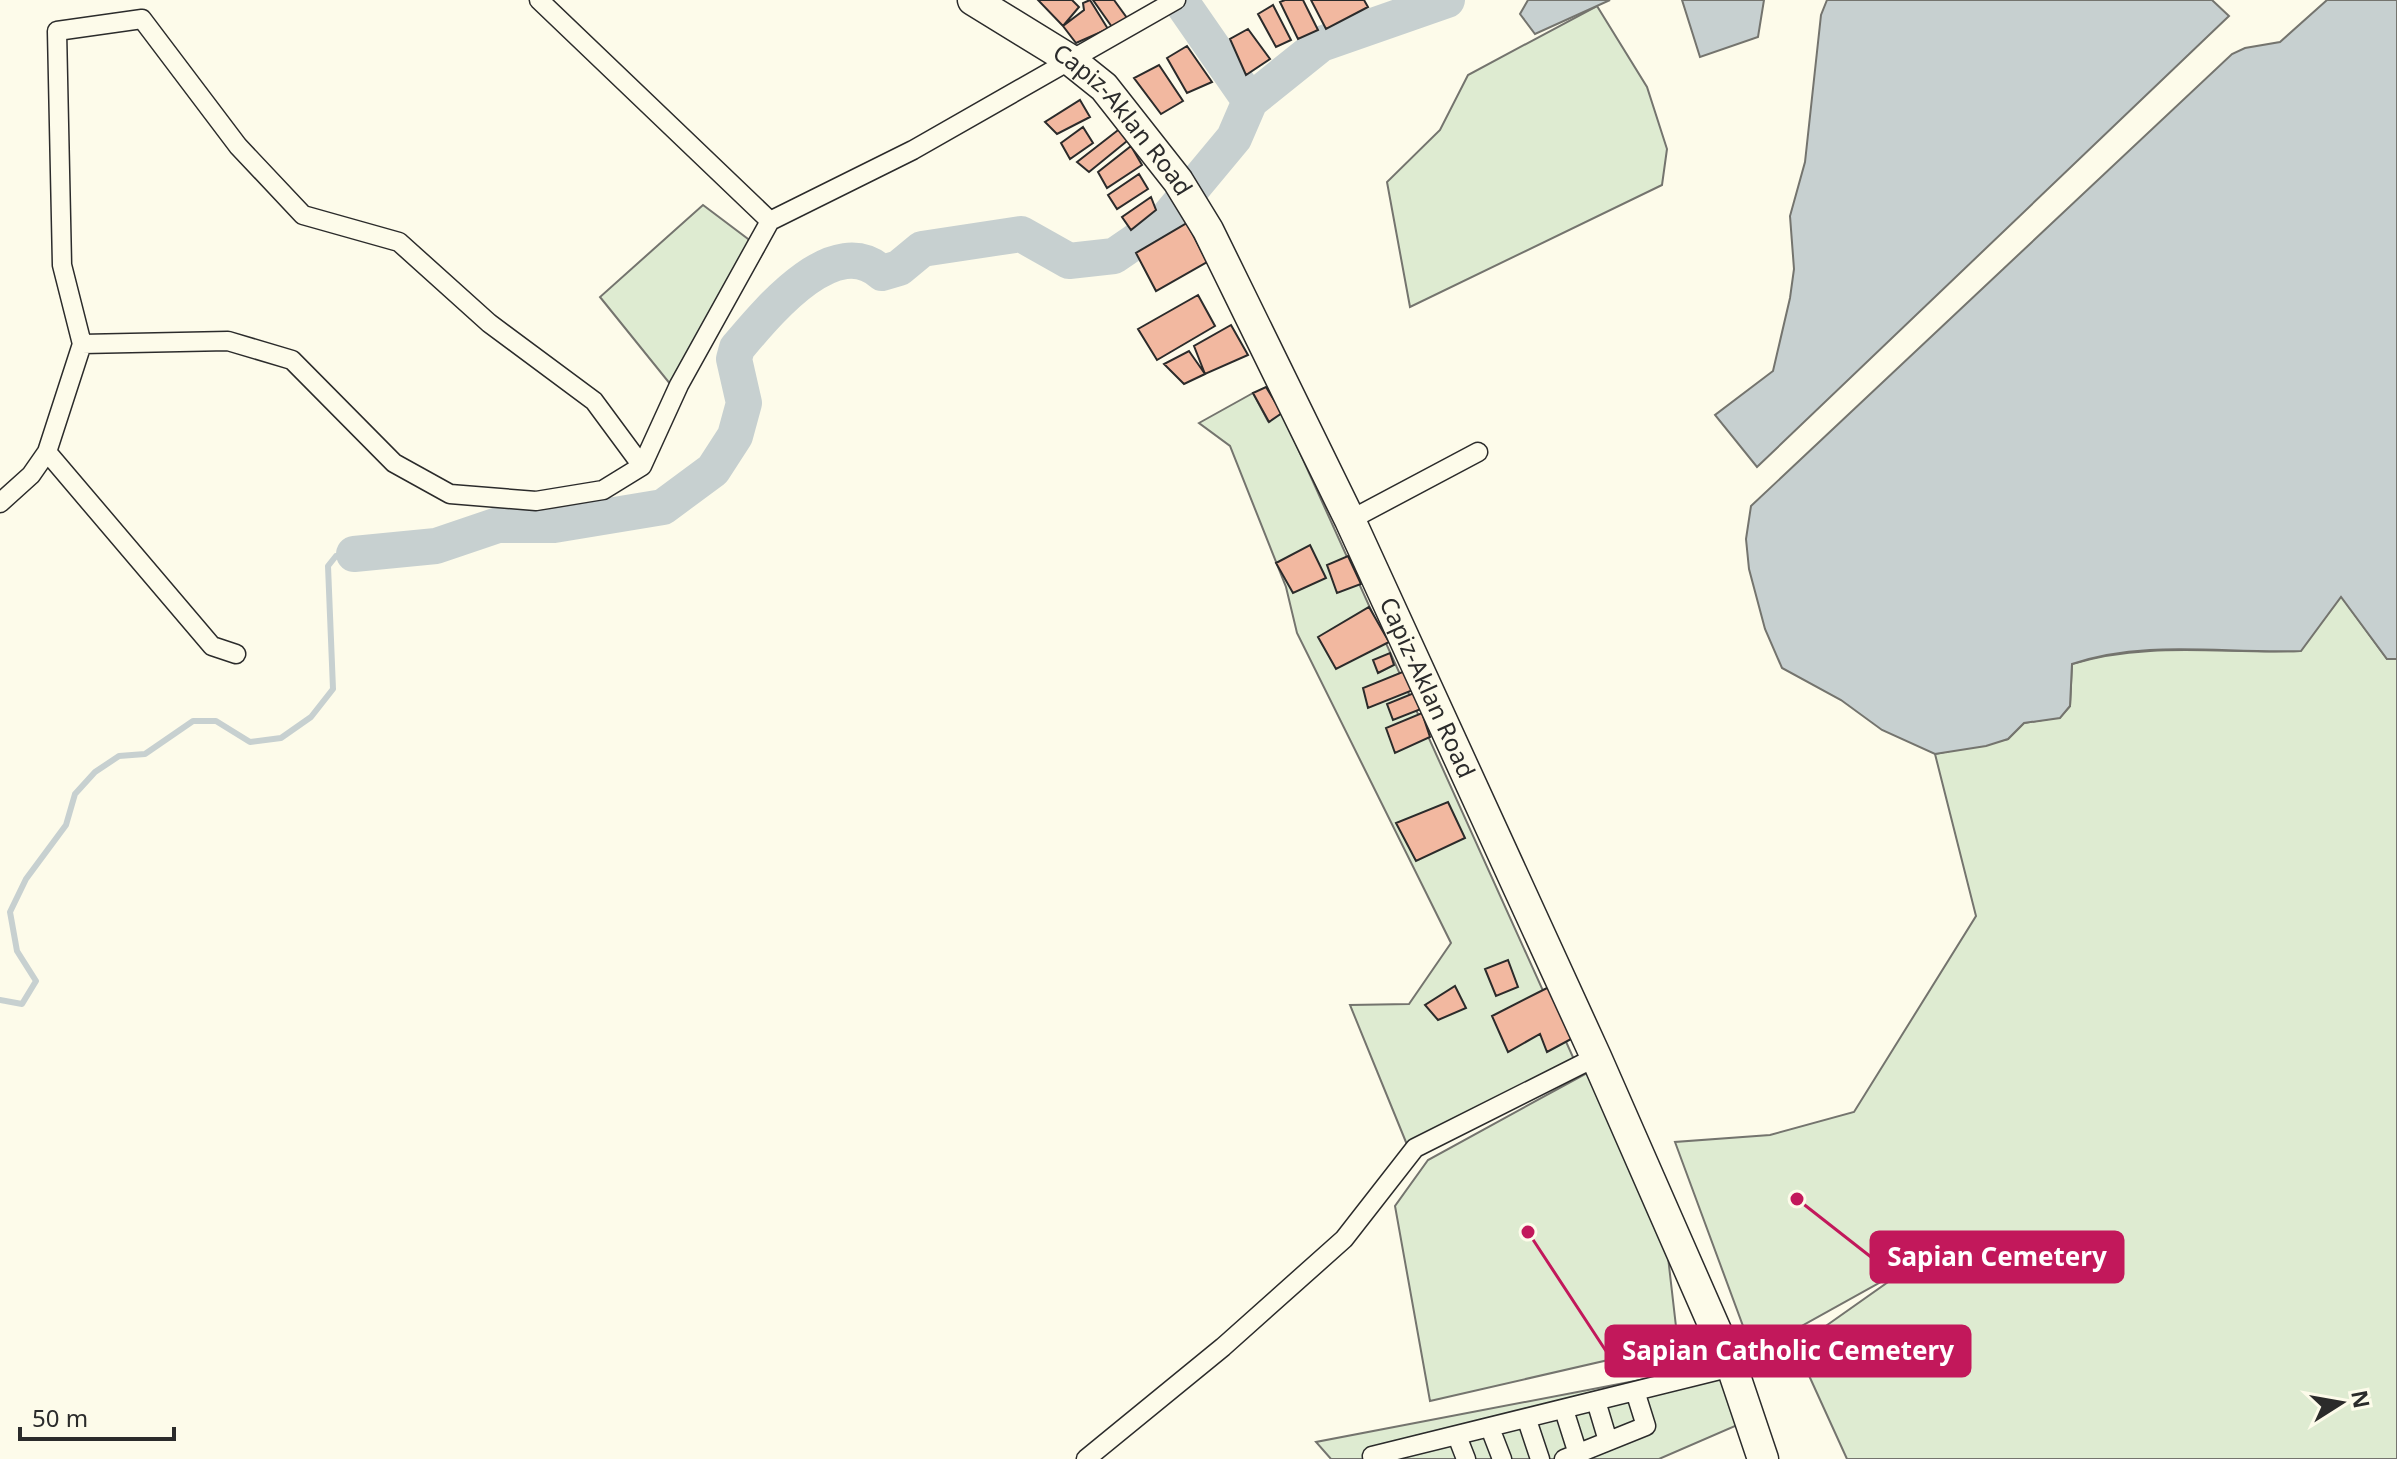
<svg xmlns="http://www.w3.org/2000/svg" width="2397" height="1459" font-family="'Noto Sans',sans-serif">
<style>
.green{fill:#deebd1;stroke:#74746e;stroke-width:2}
.water{fill:#c7d0d0;stroke:#74746e;stroke-width:2}
.lines{fill:none;stroke-linecap:round;stroke-linejoin:round}
.stream{stroke:#c7d0d0;stroke-width:6}
.river{stroke:#c7d0d0;stroke-width:36}
.building{fill:#f2b8a0;stroke:#2b2b2b;stroke-width:2}
.minor-casing{stroke:#2b2b2b;stroke-width:21}
.primary-casing{stroke:#2b2b2b;stroke-width:33}
.minor{stroke:#fdfbea;stroke-width:18}
.primary{stroke:#fdfbea;stroke-width:30}
.labels{text-anchor:middle;stroke-width:6;stroke-linejoin:round;paint-order:stroke}
.street-label{font-size:24px;fill:#2b2b2b;stroke:#fdfbea}
.leader{fill:none;stroke:#c2185b;stroke-width:3}
.callout-dot{fill:#c2185b;stroke:#fdfbea;stroke-width:3}
.callout{fill:#c2185b;stroke:#c2185b;stroke-width:3}
.callout-label{font-size:26px;text-anchor:middle;font-weight:bold;fill:#fff}
</style>
<rect width="100%" height="100%" fill="#fdfbea"/>
<!-- green -->
<path class="green" d="M 1597,6 L 1647,87 L 1667,149 L 1662,185 L 1410,307 L 1387,182 L 1440,130 L 1468,75 Z
M 703,205 L 764,251 L 679,395 L 600,297 Z
M 1253,393 L 1268,421 L 1282,413 L 1577,1066 L 1410,1152 L 1350,1005 L 1409,1004 L 1451,943 L 1297,633 L 1286,587 L 1230,446 L 1199,423 Z
M 2341,596 L 2387,659 L 2397,659 L 2397,1459 L 1847,1459 L 1796,1347 L 1915,1263 L 1753,1353 L 1675,1142 L 1770,1135 L 1854,1112 L 1976,916 L 1935,754 L 2008,739 L 2024,723 L 2060,717 L 2070,706 L 2072,664 C 2147,641 2223,654 2300,651 Z
M 1587,1073 L 1668,1257 L 1678,1344 L 1430,1401 L 1395,1206 L 1428,1160 Z
M 1729,1363 L 1749,1420 L 1659,1459 L 1331,1459 L 1316,1442 Z"/>
<!-- water -->
<path class="water" d="M 1528,0 L 1610,0 L 1535,34 L 1520,14 Z
M 1682,0 L 1764,0 L 1758,37 L 1700,57 Z
M 1827,0 L 2212,0 L 2229,16 L 1757,467 L 1715,415 L 1773,371 L 1790,298 L 1794,269 L 1790,216 L 1805,162 L 1821,15 Z
M 2327,0 L 2397,0 L 2397,659 L 2387,659 L 2341,597 L 2301,651 C 2224,654 2146,639 2072,664 L 2070,706 L 2060,718 L 2024,723 L 2008,739 L 1986,746 L 1935,754 L 1882,730 L 1841,700 L 1782,668 L 1765,629 L 1749,569 L 1746,539 L 1751,506 L 2232,54 L 2245,48 L 2280,42 Z"/>
<g class="lines">
<!-- stream -->
<path class="stream" d="M 0,1000 L 22,1004 L 36,981 L 17,951 L 10,912 L 26,879 L 66,825 L 75,794 L 95,772 L 119,756 L 145,754 L 193,721 L 216,721 L 250,742 L 281,738 L 311,717 L 333,689 L 328,566 L 336,556 L 354,554"/>
<!-- river -->
<path class="river" d="M 1180,0 L 1250,101
M 354,554 L 436,546 L 498,525 L 554,525 L 663,507 L 713,470 L 735,436 L 744,403 L 734,359 L 737,348 C 766,314 834,229 882,273 L 899,268 L 922,249 L 1021,234 L 1069,261 L 1114,256 L 1165,221 L 1234,138 L 1250,101 L 1321,44 L 1447,0"/>
</g>
<!-- building -->
<path class="building" d="M 1038,0 L 1072,0 L 1079,7 L 1063,26 Z
M 1090,0 L 1108,29 L 1076,43 L 1063,26 L 1084,10 L 1083,3 Z
M 1093,0 L 1114,0 L 1127,18 L 1112,27 Z
M 1285,0 L 1303,0 L 1318,30 L 1298,39 L 1280,2 Z
M 1311,0 L 1364,0 L 1368,7 L 1326,29 Z
M 1273,5 L 1291,40 L 1276,47 L 1258,14 Z
M 1248,29 L 1270,59 L 1246,75 L 1230,39 Z
M 1187,46 L 1212,82 L 1187,93 L 1167,58 Z
M 1159,65 L 1183,101 L 1161,114 L 1134,78 Z
M 1080,100 L 1090,117 L 1057,134 L 1045,122 Z
M 1083,127 L 1093,143 L 1070,159 L 1061,143 Z
M 1122,127 L 1132,137 L 1089,172 L 1077,162 Z
M 1131,146 L 1142,165 L 1107,188 L 1098,172 Z
M 1139,174 L 1148,189 L 1117,209 L 1108,195 Z
M 1151,197 L 1156,210 L 1131,230 L 1122,217 Z
M 1187,223 L 1207,262 L 1156,291 L 1136,253 Z
M 1198,295 L 1215,326 L 1157,360 L 1138,329 Z
M 1231,325 L 1248,355 L 1205,374 L 1194,346 Z
M 1189,351 L 1205,374 L 1184,384 L 1164,364 Z
M 1266,387 L 1282,413 L 1269,422 L 1253,393 Z
M 1310,545 L 1326,578 L 1293,593 L 1276,563 Z
M 1348,556 L 1361,584 L 1337,593 L 1327,565 Z
M 1369,607 L 1389,642 L 1336,669 L 1318,637 Z
M 1390,653 L 1394,665 L 1378,673 L 1373,660 Z
M 1405,671 L 1413,690 L 1368,708 L 1363,688 Z
M 1414,693 L 1421,709 L 1393,720 L 1387,704 Z
M 1422,713 L 1430,737 L 1395,753 L 1386,728 Z
M 1448,802 L 1465,838 L 1416,861 L 1396,823 Z
M 1508,960 L 1518,987 L 1496,996 L 1485,969 Z
M 1455,986 L 1466,1008 L 1438,1020 L 1425,1005 Z
M 1551,986 L 1573,1038 L 1547,1052 L 1540,1034 L 1508,1052 L 1492,1016 Z"/>
<g class="lines">
<!-- minor casing -->
<g class="minor-casing">
<path id="minor" d="M 539,0 L 770,221
M 82,344 L 62,265 L 57,31 L 142,19 L 238,146 L 303,215 L 399,242 L 489,323 L 594,401 L 642,466
M 47,452 L 212,646 L 236,654
M 0,503 L 31,475 L 47,452 L 82,344 L 228,341 L 292,360 L 394,463 L 450,494 L 536,501 L 603,490 L 642,466 L 679,385 L 770,221 L 913,150 L 1176,0
M 1350,520 L 1478,452
M 1596,1401 L 1608,1441
M 1564,1410 L 1578,1454
M 1527,1420 L 1540,1459
M 1490,1428 L 1502,1459
M 1457,1436 L 1466,1459
M 1086,1459 L 1223,1347 L 1344,1239 L 1415,1148 L 1596,1057
M 1374,1459 L 1372,1456 L 1732,1367
M 1564,1459 L 1646,1426 L 1635,1391"/>
</g>
<!-- primary casing -->
<g class="primary-casing">
<g id="primary">
<path id="s1" d="M 973,0 L 1069,59 L 1104,87 L 1178,181 L 1208,230 L 1350,520 L 1596,1057 L 1732,1367 L 1763,1459"/>
</g>
</g>
<!-- minor -->
<use href="#minor" class="minor"/>
<!-- primary -->
<use href="#primary" class="primary"/>
</g>
<g class="labels">
<!-- street labels -->
<g class="street-label">
<text dy="8" stroke="none"><textPath href="#s1" startOffset="194">Capiz-Aklan Road</textPath></text>
<text dy="8" stroke="none"><textPath href="#s1" startOffset="842">Capiz-Aklan Road</textPath></text>
</g>
</g>
<!-- callouts -->
<path class="leader" d="M1797 1199L1871 1257M1528 1232L1606 1351"/>
<g class="callout-dot">
<circle cx="1797" cy="1199" r="8"/>
<circle cx="1528" cy="1232" r="8"/>
</g>
<g class="callout">
<rect x="1871" y="1232" width="252" height="50" rx="8"/>
<rect x="1606" y="1326" width="364" height="50" rx="8"/>
</g>
<g class="callout-label">
<text x="1997" y="1266">Sapian Cemetery</text>
<text x="1788" y="1360">Sapian Catholic Cemetery</text>
</g>
<!-- north arrow -->
<g transform="translate(2341 1403) rotate(79)" stroke="#fdfbea" stroke-width="6" paint-order="stroke">
<path d="M0-6L14 30L0 20L-14 30Z" fill="#2b2b2b"/>
<text y="-12" font-size="22" font-weight="bold" text-anchor="middle" fill="#2b2b2b">N</text>
</g>
<!-- scale -->
<path d="M20 1427v12h154v-12" fill="none" stroke="#2b2b2b" stroke-width="4"/>
<text x="32" y="1427" font-size="24" fill="#2b2b2b" stroke="#fdfbea" stroke-width="6" paint-order="stroke">50 m</text>
</svg>
